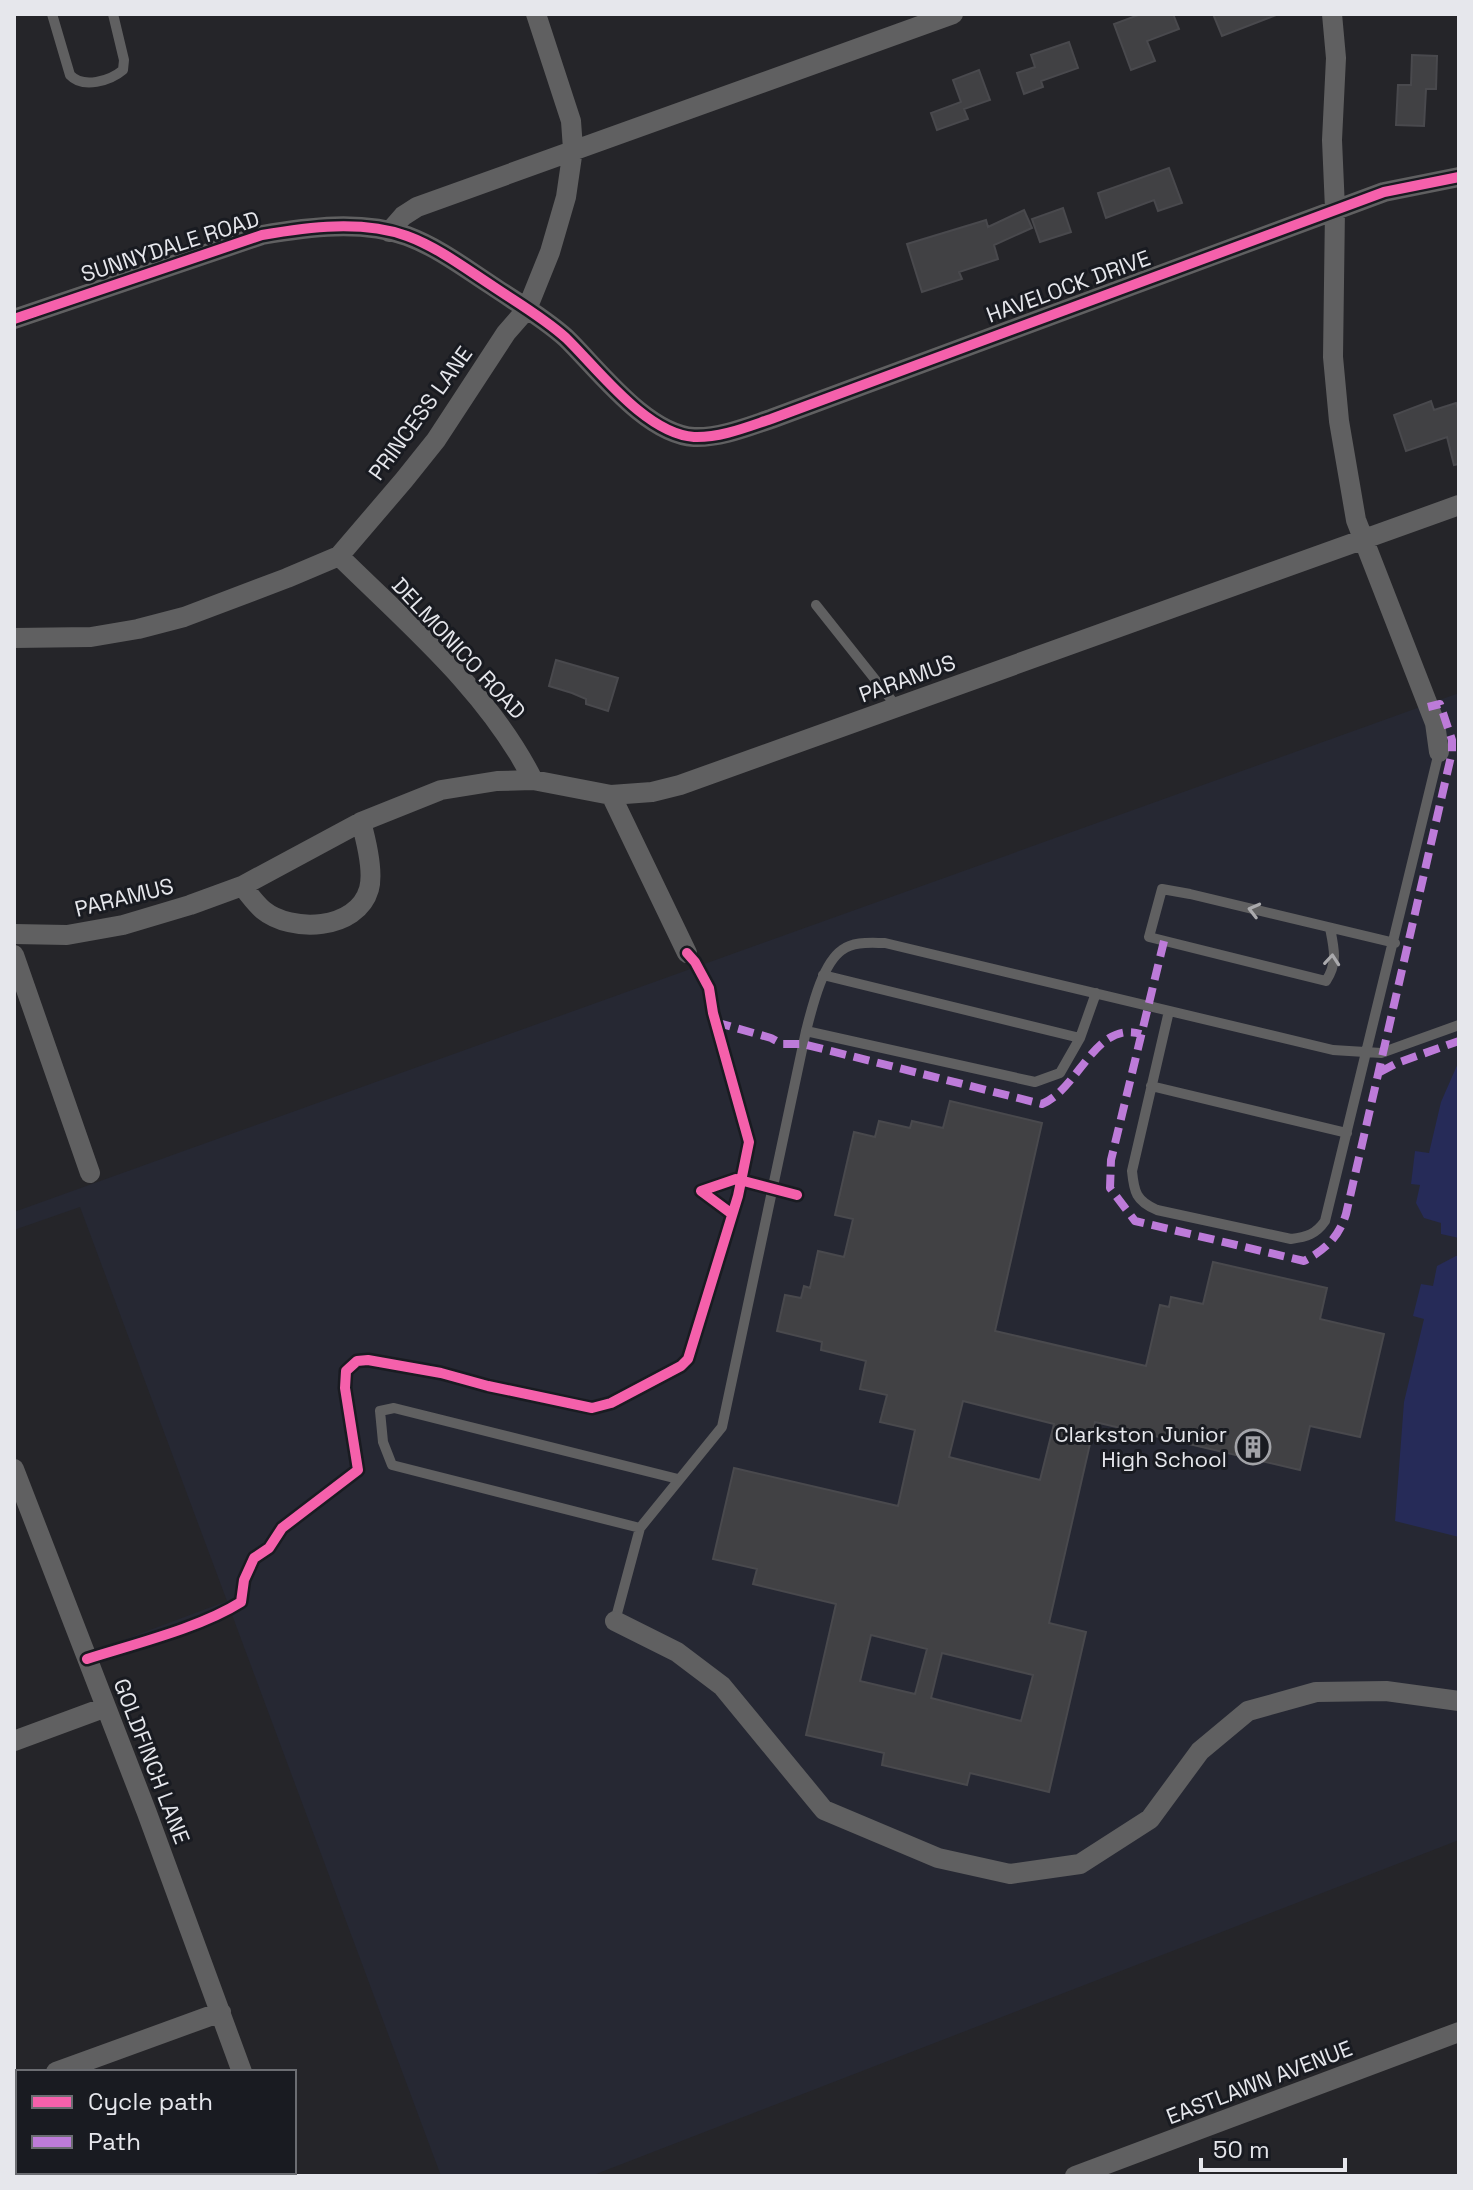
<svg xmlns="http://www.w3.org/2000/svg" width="1473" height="2190" font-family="'Space Grotesk',sans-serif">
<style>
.built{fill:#262833}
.green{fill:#262b58}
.building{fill:#414144;stroke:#49494d;stroke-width:2;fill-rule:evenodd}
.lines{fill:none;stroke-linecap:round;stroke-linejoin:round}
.lane{stroke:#606061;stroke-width:10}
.street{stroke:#606061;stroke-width:20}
.quiet{stroke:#bd7bd9;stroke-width:8;stroke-dasharray:16 8;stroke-linecap:butt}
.cycleway-casing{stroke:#191b21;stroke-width:15}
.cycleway{stroke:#f560ab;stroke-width:10}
.oneway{stroke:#aaaaad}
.labels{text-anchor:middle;stroke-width:6;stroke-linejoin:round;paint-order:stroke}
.street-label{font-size:22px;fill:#e6e7ec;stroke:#191b21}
.poi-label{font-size:22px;fill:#e6e7ec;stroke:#191b21;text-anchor:end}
</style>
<rect width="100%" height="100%" fill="#252529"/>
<!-- built -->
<path class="built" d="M 1459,693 L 1459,1840 L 591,2176 L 441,2176 L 231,1612 L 106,1658 L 102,1648 L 227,1601 L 80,1207 L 14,1230 L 14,1212 Z"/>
<!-- green -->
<path class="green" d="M 1459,1061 L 1459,1238 L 1441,1234 L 1441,1223 L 1424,1218 L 1416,1203 L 1420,1185 L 1411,1184 L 1415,1151 L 1429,1153 L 1441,1102 Z
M 1456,1256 L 1459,1256 L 1459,1537 L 1395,1521 L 1404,1402 L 1424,1319 L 1413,1316 L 1421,1284 L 1433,1286 L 1437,1266 Z"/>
<!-- building -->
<path class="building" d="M 1141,14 L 1173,14 L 1179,29 L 1147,41 L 1155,61 L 1131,70 L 1114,24 Z
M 1213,14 L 1276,14 L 1276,15 L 1222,36 Z
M 1069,42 L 1078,68 L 1041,81 L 1043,87 L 1024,94 L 1017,73 L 1035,67 L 1031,55 Z
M 1412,55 L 1437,56 L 1436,89 L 1426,89 L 1424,126 L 1396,125 L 1398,85 L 1411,85 Z
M 979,70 L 990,100 L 964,109 L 968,119 L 937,130 L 931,113 L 961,102 L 953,80 Z
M 1169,168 L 1182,203 L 1158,211 L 1154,200 L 1106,218 L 1098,193 Z
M 1063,208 L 1071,232 L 1040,242 L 1032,219 Z
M 1024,210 L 1032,228 L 994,245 L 998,259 L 959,272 L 962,279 L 922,292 L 907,244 L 986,220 L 988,227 Z
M 1431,401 L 1434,410 L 1456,403 L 1459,412 L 1459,464 L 1454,465 L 1447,437 L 1406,451 L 1394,415 Z
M 556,660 L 618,678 L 608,711 L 586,704 L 586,699 L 572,693 L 549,686 Z
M 950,1101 L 1042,1123 L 995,1331 L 1146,1366 L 1160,1305 L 1169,1307 L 1171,1297 L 1203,1304 L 1213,1262 L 1327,1288 L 1320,1319 L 1384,1334 L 1360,1437 L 1310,1426 L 1300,1470 L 1095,1422 L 1049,1623 L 1086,1632 L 1049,1792 L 970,1773 L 967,1785 L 882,1765 L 884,1753 L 806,1735 L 836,1604 L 753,1584 L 757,1569 L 713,1559 L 734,1468 L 898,1506 L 915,1430 L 880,1422 L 887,1395 L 860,1389 L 866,1361 L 821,1350 L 822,1342 L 777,1331 L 785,1295 L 801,1298 L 804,1286 L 810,1288 L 818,1251 L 844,1257 L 853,1219 L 835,1215 L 854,1132 L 875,1137 L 879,1121 L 910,1128 L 912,1121 L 943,1128 ZM 963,1401 L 1054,1424 L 1040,1480 L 949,1457 ZM 871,1635 L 927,1649 L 915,1694 L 860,1681 ZM 942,1653 L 1033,1675 L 1021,1721 L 931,1698 Z"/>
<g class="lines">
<!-- lane -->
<path class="lane" d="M 52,14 L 70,75 C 83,89 110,81 123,70 L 124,60 L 113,14
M 816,605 L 897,707
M 1330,928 C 1334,948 1338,963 1326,981 L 1149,937 L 1162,889 L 1190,894 L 1395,943
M 823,975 L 1080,1038
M 1169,1011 L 1132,1171 C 1134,1192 1136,1201 1157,1210 L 1291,1239 C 1307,1237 1316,1234 1325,1221 L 1439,752
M 806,1031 L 1035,1082 L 1060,1073 L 1080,1038 L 1096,993
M 1151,1086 L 1347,1133
M 640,1528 L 392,1465 L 383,1442 L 380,1411 L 394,1408 L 678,1479
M 615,1621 L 640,1528 L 722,1427 L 806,1031 C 812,1008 822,964 842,950 C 854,941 871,943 885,943 L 1333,1050 L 1381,1053 L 1459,1025"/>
<!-- street -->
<path class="street" d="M 1332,14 L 1336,58 L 1332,140 L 1335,209 L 1333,357 L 1339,421 L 1356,520 L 1435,723 L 1439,752
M 389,232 L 403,216 L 417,207 L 953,14
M 14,319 L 262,235 C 308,227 362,220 407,236 C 437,247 465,268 491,285 C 516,302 544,318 566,338 C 598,369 646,434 694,437 C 720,438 747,427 771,419 L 1384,192 L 1459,177
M 339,556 C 408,624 489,692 533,780
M 14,638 L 91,637 L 138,629 L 184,617 L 287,578 L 339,556 L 404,480 L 436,440 L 506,333 L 527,309 L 550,252 L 566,197 L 573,149 L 571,121 L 536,14
M 611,795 L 687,953
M 242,886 C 249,894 255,903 263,910 C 291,933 357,931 369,889 C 374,871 366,840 361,822
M 14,934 L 67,935 L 123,925 L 190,905 L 242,886 L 361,822 L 441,790 L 497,781 L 533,780 L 611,795 L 652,792 L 680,785 L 1459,505
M 14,955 L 90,1173
M 14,1469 L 147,1813 L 242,2072
M 615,1621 L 677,1652 L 722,1686 L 824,1810 L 938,1858 L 1010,1874 L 1080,1864 L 1150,1819 L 1200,1751 L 1248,1711 L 1316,1692 L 1386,1691 L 1459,1701
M 14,1741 L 106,1707
M 56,2072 L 221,2012
M 14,2087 L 18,2086
M 278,2172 L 279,2176
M 1075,2176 L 1459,2032"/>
<!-- quiet -->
<path class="quiet" d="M 1164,941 L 1111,1160 L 1110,1188 L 1135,1221 L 1304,1261 C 1325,1250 1339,1237 1346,1214 L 1452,752 L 1452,740 L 1440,704 L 1428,707
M 715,1022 L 771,1038 L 782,1044 L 803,1044 L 1042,1104 C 1080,1088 1095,1020 1141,1034
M 1380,1072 L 1397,1063 L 1459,1041"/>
<!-- cycleway casing -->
<g class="cycleway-casing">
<path id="cycleway" d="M 14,319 L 262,235 C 308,227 362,220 407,236 C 437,247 465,268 491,285 C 516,302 544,318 566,338 C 598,369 646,434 694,437 C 720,438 747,427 771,419 L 1384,192 L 1459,177
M 732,1214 L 701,1191 L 736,1179 L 797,1195
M 87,1659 C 134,1644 200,1628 241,1602 L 244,1580 L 254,1558 L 269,1548 L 282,1528 L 358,1470 L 345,1388 L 346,1371 L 357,1361 L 368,1360 L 441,1373 L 488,1386 L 592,1408 L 611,1403 L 681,1366 L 688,1359 L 738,1196 L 749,1142 L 713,1013 L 709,988 L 695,962 L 687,953"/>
</g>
<!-- cycleway -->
<use href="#cycleway" class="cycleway"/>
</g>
<!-- one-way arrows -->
<defs><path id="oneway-chevron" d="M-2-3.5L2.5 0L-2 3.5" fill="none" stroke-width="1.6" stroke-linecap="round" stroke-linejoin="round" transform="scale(2)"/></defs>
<g class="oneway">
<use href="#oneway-chevron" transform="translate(1254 910) rotate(-166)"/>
<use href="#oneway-chevron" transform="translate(1332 960) rotate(-85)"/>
</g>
<!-- icons -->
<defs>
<g id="building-ring" transform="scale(1.8)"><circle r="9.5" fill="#191b21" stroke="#a2a3a8" stroke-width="1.5"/><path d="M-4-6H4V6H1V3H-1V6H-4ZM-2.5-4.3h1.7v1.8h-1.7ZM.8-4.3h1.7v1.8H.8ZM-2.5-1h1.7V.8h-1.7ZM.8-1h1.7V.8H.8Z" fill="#a2a3a8"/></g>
</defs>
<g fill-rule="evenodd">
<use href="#building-ring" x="1253" y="1447"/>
</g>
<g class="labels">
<!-- street labels -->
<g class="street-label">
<text transform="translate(170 246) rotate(-18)" y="8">SUNNYDALE ROAD</text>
<text transform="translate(1068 286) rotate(-20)" y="8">HAVELOCK DRIVE</text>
<text transform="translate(420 413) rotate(-54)" y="8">PRINCESS LANE</text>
<text transform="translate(459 648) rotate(47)" y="8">DELMONICO ROAD</text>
<text transform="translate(907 678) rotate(-20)" y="8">PARAMUS</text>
<text transform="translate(124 897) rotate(-14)" y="8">PARAMUS</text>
<text transform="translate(152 1761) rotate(69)" y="8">GOLDFINCH LANE</text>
<text transform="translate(1259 2082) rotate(-21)" y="8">EASTLAWN AVENUE</text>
</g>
<!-- poi labels -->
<g class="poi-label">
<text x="1227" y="1442">Clarkston Junior<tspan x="1227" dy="25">High School</tspan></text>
</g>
</g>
<!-- border -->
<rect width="1473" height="2190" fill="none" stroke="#e6e7ec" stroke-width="32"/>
<!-- legend -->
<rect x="16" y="2070" width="280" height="104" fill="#191b21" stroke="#6b6d72" stroke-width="2"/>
<rect x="32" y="2096" width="40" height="12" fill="#f560ab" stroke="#6b6d72" stroke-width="2"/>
<text x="88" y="2110" font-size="24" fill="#e6e7ec">Cycle path</text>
<rect x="32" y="2136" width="40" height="12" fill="#bd7bd9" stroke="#6b6d72" stroke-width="2"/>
<text x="88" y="2150" font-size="24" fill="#e6e7ec">Path</text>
<!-- scale -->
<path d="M1201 2158v12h144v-12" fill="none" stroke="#e6e7ec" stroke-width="4"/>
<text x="1213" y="2158" font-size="24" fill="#e6e7ec" stroke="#191b21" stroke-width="6" paint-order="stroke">50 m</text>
</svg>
